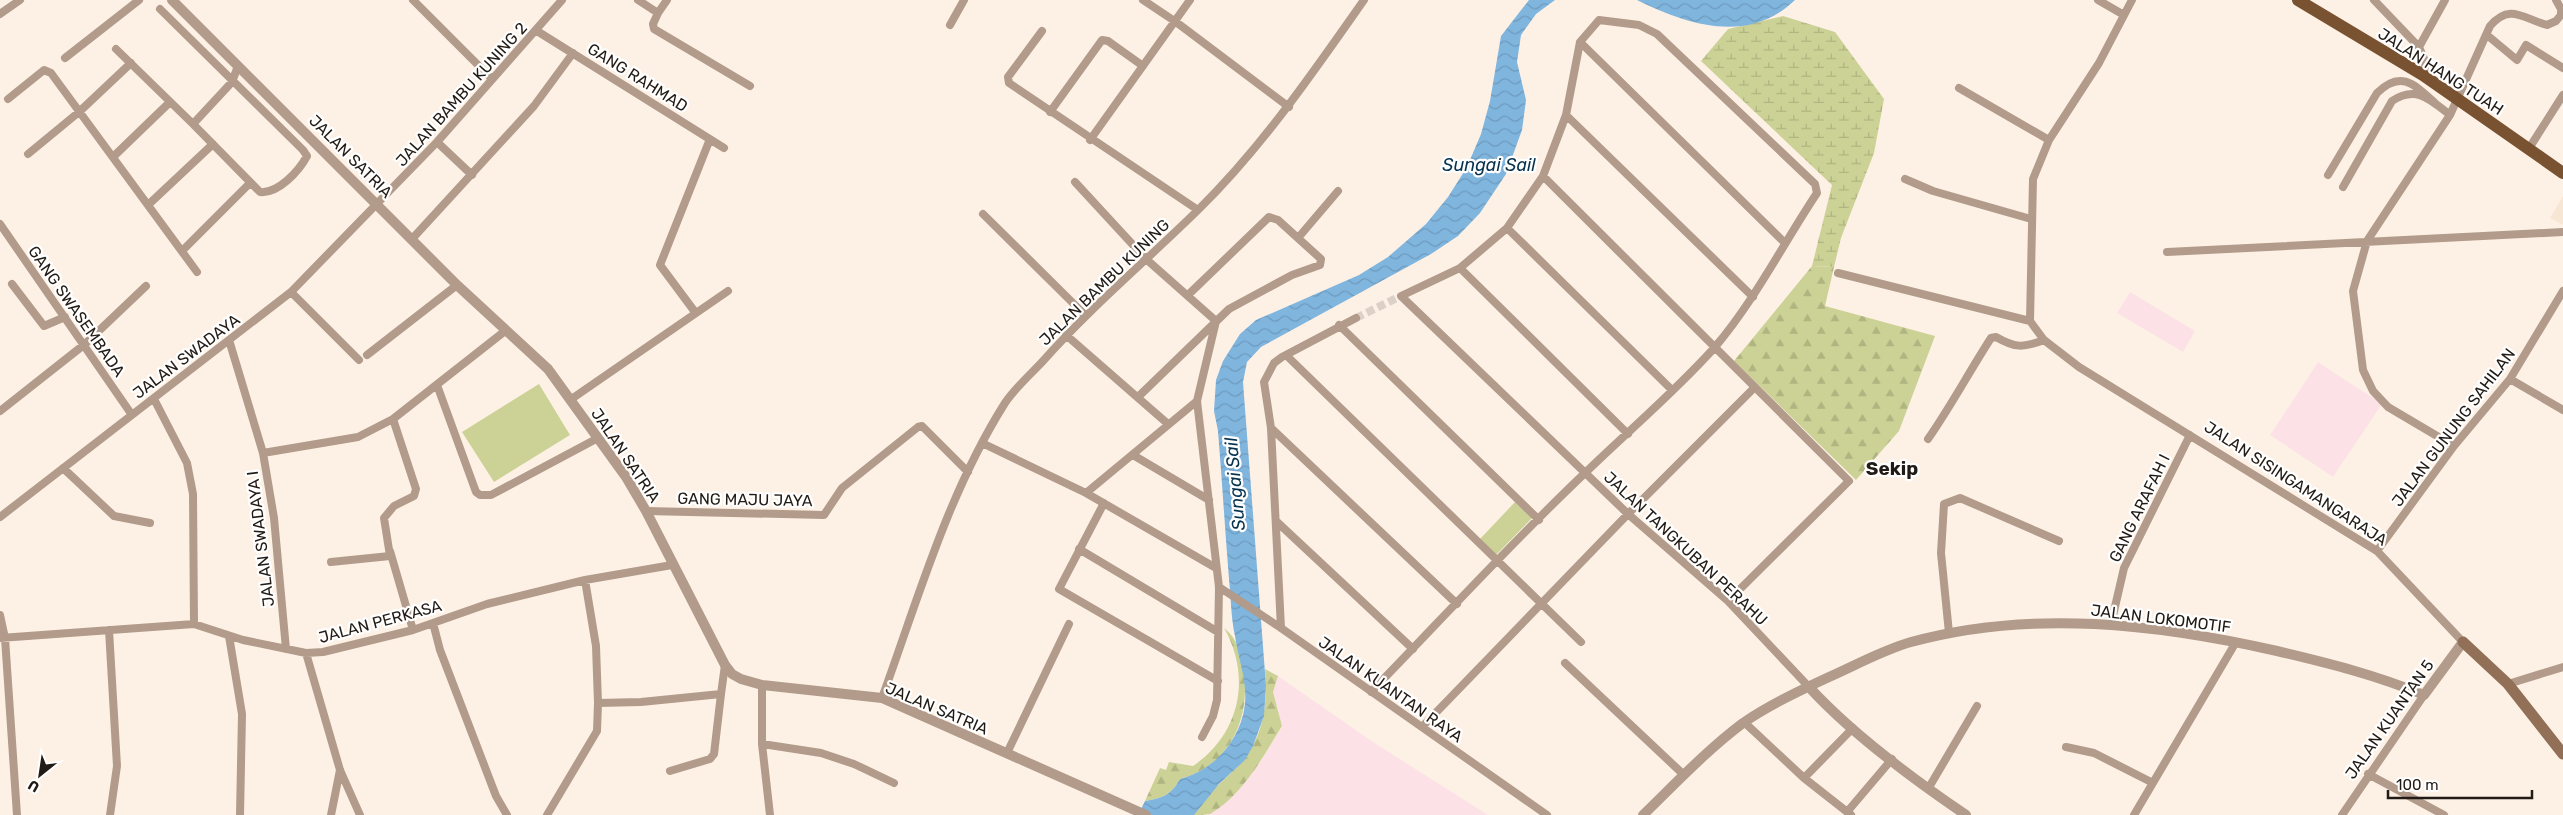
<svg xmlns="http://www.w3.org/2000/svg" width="2563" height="815" font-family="Rubik,sans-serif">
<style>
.commercial{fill:#f8e6d5}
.education{fill:#fce2e6}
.green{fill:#ccd296}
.forest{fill:url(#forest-firs)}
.wetland{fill:url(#wetland-marsh)}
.water{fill:url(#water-waves)}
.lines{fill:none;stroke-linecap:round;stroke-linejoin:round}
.minor-tunnel{stroke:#dcd1c7;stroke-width:8;stroke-dasharray:8 4;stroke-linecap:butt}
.minor{stroke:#b29b8a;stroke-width:8}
.tertiary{stroke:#b29b8a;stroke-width:10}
.secondary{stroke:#917057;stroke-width:11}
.primary{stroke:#795232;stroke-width:12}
.labels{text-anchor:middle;stroke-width:4.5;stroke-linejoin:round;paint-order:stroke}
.street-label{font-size:16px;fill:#221b15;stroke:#fff}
.water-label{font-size:18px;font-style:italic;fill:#08334f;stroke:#fff}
.quarter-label{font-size:19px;font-weight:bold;fill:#221b15;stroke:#fff}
</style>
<defs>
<pattern id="forest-firs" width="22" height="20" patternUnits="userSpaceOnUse" patternTransform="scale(1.25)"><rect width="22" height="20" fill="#ccd296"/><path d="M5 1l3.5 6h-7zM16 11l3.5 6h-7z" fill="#afb480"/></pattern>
<pattern id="wetland-marsh" width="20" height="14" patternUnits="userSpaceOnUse" patternTransform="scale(1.25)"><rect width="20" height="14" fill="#ccd296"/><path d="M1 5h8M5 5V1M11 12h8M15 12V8" fill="none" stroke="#afb480"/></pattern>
<pattern id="water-waves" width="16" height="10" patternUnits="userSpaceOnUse" patternTransform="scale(1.25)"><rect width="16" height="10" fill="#80b5de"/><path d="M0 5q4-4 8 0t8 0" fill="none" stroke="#6e9bbe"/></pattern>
</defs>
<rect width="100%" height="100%" fill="#fdf1e6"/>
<!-- commercial -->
<path class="commercial" d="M 2563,196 L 2563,225 L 2550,218 Z"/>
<!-- education -->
<path class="education" d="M 2130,292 L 2195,331 L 2183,352 L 2117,313 Z
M 2318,362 L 2382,404 L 2333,477 L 2270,435 Z
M 1278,676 L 1373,742 L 1488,815 L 1208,815 L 1235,794 L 1260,762 L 1282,727 L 1273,692 Z"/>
<!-- green -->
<path class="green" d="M 539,384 L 570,435 L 494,482 L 462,432 Z
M 1515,502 L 1532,518 L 1496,555 L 1480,539 Z"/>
<!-- forest -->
<path class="forest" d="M 1812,266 L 1834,267 L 1825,306 L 1935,336 L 1899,431 L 1856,480 L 1734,361 Z
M 1224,628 C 1237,638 1240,651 1243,668 C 1252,717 1230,766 1180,779 C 1171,795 1163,798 1145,801 L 1160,768 L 1166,770 L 1169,762 L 1193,766 C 1240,734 1252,677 1224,628 Z
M 1265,669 L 1278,676 L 1273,692 L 1282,726 C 1263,757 1242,796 1210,814 C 1205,815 1199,815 1194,815 C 1201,800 1218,786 1230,774 C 1262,744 1268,713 1265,669 Z"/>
<!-- wetland -->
<path class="wetland" d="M 1783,16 L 1835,32 L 1884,99 L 1874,153 L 1841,238 L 1834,267 L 1812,266 L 1832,185 L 1701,61 L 1728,29 Z"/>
<!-- water -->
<path class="water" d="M 1529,0 L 1555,0 L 1536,14 L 1521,35 L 1517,62 L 1526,100 L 1522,130 L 1506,174 L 1480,213 L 1458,236 L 1431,254 L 1261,347 L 1247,362 L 1243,382 L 1266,686 L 1264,716 L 1253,746 L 1245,760 L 1219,784 L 1194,815 L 1138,815 L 1145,801 C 1163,798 1171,795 1180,779 C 1211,771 1235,746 1243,715 C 1250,687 1239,663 1235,636 C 1231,618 1231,598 1229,579 C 1225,530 1222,480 1218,431 L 1214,411 L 1216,380 L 1223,361 L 1240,334 L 1256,320 L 1359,275 L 1388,257 L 1426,224 L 1448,197 L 1467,167 L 1481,134 L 1490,101 L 1501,36 Z
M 1637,0 L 1795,0 C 1748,45 1688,25 1637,0 Z"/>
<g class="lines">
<!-- minor-tunnel -->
<path class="minor-tunnel" d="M 1356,318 L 1401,296"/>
<!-- minor -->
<path class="minor" d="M 413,0 L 491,78
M 638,0 L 658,13 L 653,24 L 654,29 L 750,86
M 1143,0 L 1176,22 L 1289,107
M 2098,0 L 2124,15
M 2132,0 L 2099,63 L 2049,140 L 2033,179 L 2030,321 L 2044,340 L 2079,367 L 2377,551 L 2463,642
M 2374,0 L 2419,47 L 2426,63 L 2423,75
M 160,9 L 303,150 L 307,156 C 299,171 278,194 260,192 L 193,124 L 232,82 L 238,66
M 658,13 L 667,0
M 0,14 L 20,0
M 950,25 L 964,0
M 537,31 L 724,148
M 1042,31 L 1008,77 L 1009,83 L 1198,210
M 2487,35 L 2517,60 L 2526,45 L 2563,68
M 1580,42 L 1784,242
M 2419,47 L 2445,0
M 116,49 L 193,124
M 65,58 L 139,0
M 1959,88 L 2049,140
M 8,99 L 44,70 L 51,73 L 197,272
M 1050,112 L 1102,40 L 1108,41 L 1143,66
M 1566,115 L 1753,297
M 1090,140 L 1190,0
M 437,142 L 472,175
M 2528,150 L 2563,95
M 28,154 L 79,112 L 131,63
M 113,157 L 170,102
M 2328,175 L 2377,93 C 2401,69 2415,85 2435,103
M 1543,176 L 1849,481 L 1728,601
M 1905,179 L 1933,191 L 2031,219
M 1075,182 L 1146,259 L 1216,321
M 2343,187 L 2392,101 C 2416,85 2430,99 2450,115
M 148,205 L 213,144
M 983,214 L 1085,315
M 0,224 L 132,415
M 1507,228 L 1672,390
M 1298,238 L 1338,191
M 412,239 L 534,106 L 573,53
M 182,251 L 250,183
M 2167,252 L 2563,232
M 1460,268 L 1628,434
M 1838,273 L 2030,321
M 12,284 L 44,326 L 65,317
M 291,292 L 359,360
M 695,312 L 660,265 L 710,139
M 1339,325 L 1539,520
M 1066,335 L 1168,424
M 229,340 L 263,453 L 274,518 L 286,649
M 367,355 L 457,285
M 1286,355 L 1581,642
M 2510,379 L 2563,410
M 437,385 L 476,492 L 480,495 L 491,495 L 598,438
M 1138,397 L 1229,309 L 1292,275 L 1320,265 L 1321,259 L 1278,220 L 1269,217 L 1188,295
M 154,399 L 187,463 L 193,494 L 194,624
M 570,400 L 728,291
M 0,411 L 85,344 L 146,286
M 1271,428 L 1457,604
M 1928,439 C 1951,406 1969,372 1991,338 L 1996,337 C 2015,348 2023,348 2044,340
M 982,443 L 1086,493 L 1216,568
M 2454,446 L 2388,407 L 2373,391 L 2363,370 L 2353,291 L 2367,241 L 2450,115 L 2490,26 C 2510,3 2522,18 2547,25 L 2556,21 L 2561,15 L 2561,9 L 2556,0
M 263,453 L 358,437 L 393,419 L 505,331
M 1133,455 L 1209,500
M 63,468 L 114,516 L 150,523
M 1086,493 L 1197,401
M 1104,503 L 1059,589 L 1218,681
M 646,511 L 824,515 L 842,488 L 918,427 L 922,426 L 968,472
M 0,517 L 291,292 L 437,142 L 562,0
M 1276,521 L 1413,649
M 1079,549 L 1218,632
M 390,551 L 413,630
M 2377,551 L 2454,446 L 2510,379 L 2563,291
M 331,562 L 390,556 L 384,518 L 394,506 L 414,496 L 416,489 L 393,419
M 1219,587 L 1281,628 L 1547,815
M 0,615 L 5,638 L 17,815
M 433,623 L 440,650 L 496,796 L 507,815
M 2111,624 L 2124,568 L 2190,435
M 1281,628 L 1271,428 L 1264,382 L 1274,363 L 1282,357 L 1356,318
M 109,630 L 117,766 L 110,815
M 1949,633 L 1941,553 L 1944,504 L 1960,498 L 2059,541
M 229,636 L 242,714 L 240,815
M 0,638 L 194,624 L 243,640 L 306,653 L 323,652 L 413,630 L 487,604 L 585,580 L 672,565
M 306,653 L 340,770 L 360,815
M 1565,663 L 1684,775
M 2508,684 L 2563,667
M 762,685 L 762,744 L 770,815
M 1371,692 C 1442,619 1511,543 1585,473 C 1628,431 1675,392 1715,347 C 1755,300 1783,244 1817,193 L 1815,184 L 1657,34 L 1639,25 L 1599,20 L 1580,42 L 1566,115 L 1543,176 L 1507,228 L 1460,268 L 1401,296 L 1628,514 L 1728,601 L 1809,687
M 882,698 C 918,599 948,493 1005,403 C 1015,388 1031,374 1043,361 C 1091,307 1146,261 1198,210 C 1262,147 1312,74 1364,0
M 598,703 L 641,702 L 721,694 L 725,665
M 1744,722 L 1804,778 L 1851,815
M 1422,727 L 1628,514 L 1755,387
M 1202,737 L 1213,716 L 1217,700 L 1219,587 L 1197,401 L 1216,321
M 762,744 L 821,753 L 854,764 L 894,783
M 2066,747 L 2094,753 L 2153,783
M 1007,753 L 1069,624
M 670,771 L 710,759 L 714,754 L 721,694
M 2368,774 L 2444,815
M 1804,778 L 1853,728
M 1928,789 L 1977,706
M 1847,812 L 1892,759
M 331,815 L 340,770
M 547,815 L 597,731 L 598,703 L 596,646 L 585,580
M 2134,815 L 2236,642
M 2342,815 L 2424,695"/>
<!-- tertiary -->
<path class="tertiary" d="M 172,0 L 457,285 L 548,369 L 626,477 L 646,511 L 725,665 L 732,674 L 741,679 L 762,685 L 882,698 L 1146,815
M 1809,687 C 1852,734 1913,779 1966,815
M 1643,815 C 1675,784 1707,750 1743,723 C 1769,705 1801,690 1829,677 C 1856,665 1883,650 1911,642 C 2031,609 2158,624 2277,651 C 2328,663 2376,675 2424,695 L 2463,642"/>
<!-- secondary -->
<path class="secondary" d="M 2463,642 L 2508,684 L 2563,754"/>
<!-- primary -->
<path class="primary" d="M 2298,0 L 2423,75 L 2563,173"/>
</g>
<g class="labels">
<!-- street labels -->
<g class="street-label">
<text transform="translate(2441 71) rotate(33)" y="6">JALAN HANG TUAH</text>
<text transform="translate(638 77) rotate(32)" y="6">GANG RAHMAD</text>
<text transform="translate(461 94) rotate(-48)" y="6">JALAN BAMBU KUNING 2</text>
<text transform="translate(351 156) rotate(45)" y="6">JALAN SATRIA</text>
<text transform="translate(1104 282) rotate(-44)" y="6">JALAN BAMBU KUNING</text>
<text transform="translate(77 311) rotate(55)" y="6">GANG SWASEMBADA</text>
<text transform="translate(186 356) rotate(-37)" y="6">JALAN SWADAYA</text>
<text transform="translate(2453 427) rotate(-53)" y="6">JALAN GUNUNG SAHILAN</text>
<text transform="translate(626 455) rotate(56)" y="6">JALAN SATRIA</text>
<text transform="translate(2296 483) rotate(33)" y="6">JALAN SISINGAMANGARAJA</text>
<text transform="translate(745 499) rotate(1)" y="6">GANG MAJU JAYA</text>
<text transform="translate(2139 508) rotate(-64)" y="6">GANG ARAFAH I</text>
<text transform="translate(260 539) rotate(-97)" y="6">JALAN SWADAYA I</text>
<text transform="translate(1686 548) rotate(43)" y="6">JALAN TANGKUBAN PERAHU</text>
<text transform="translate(2161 618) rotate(7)" y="6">JALAN LOKOMOTIF</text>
<text transform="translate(380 621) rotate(-15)" y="6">JALAN PERKASA</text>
<text transform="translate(1391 689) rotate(35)" y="6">JALAN KUANTAN RAYA</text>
<text transform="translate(937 708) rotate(23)" y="6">JALAN SATRIA</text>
<text transform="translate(2389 719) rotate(-55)" y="6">JALAN KUANTAN 5</text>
</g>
<!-- water labels -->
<g class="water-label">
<text x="1489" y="171">Sungai Sail</text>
<text transform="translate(1235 484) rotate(-95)" y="6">Sungai Sail</text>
</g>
<!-- quarter labels -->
<g class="quarter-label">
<text x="1892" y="475">Sekip</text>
</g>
</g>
<!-- north arrow -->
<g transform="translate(40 775) rotate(210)" stroke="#ffffff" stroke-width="4" paint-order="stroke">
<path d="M0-4L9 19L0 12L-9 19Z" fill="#221b15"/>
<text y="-8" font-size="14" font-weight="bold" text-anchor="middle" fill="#221b15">U</text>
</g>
<!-- scale -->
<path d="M2388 790v8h144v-8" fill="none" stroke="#221b15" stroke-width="2.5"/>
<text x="2396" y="790" font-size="15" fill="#221b15" stroke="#ffffff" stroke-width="4" paint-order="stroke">100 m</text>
</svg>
